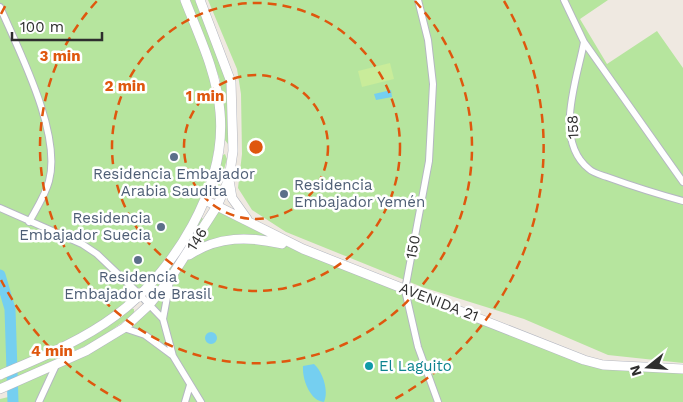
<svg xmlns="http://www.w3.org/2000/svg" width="683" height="402" font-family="'Work Sans',sans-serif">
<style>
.green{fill:#b6e59e}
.pitch{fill:#c9ec9a}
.water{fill:#75cff0}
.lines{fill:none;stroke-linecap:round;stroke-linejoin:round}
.river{stroke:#75cff0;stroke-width:11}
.minor-casing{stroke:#b4b7c1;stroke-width:8}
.secondary-casing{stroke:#b4b7c1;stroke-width:10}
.minor{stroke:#fff;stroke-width:6}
.secondary{stroke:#fff;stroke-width:9}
.ring{fill:none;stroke:#df570e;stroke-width:2.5;stroke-dasharray:9 6}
.service-dot{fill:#5c6f8a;stroke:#fff;stroke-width:2}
.culture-dot{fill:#0f9aa8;stroke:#fff;stroke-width:2}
.labels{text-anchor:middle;stroke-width:5;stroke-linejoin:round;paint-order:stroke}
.street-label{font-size:15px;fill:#2e2e2e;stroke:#fff}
.service-label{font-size:15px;fill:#4e5e75;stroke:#fff}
.culture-label{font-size:15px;fill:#0d838f;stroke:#fff;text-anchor:start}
.centre{fill:#df570e;stroke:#fff;stroke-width:2.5}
.ring-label{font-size:15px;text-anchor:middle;font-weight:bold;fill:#df570e;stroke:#fff;stroke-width:5;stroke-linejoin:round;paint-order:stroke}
</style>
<rect width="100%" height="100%" fill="#efe9e1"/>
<!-- green -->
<path class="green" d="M 0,0 L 185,0 L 221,113 L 205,200 L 161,270 L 116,316 L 0,375 Z
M 190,0 L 196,0 L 226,77 L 229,91 L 230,142 L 228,144 L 224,139 L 220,80 Z
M 208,0 L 608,0 L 580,19 L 607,64 L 657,31 L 683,68 L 683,363 L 608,355 L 524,319 L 422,287 L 286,232 L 252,210 L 238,188 L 242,154 L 241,94 L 237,69 Z
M 225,154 L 227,159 L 217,194 L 214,193 L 213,189 L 223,155 Z
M 217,206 L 276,237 L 603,365 L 683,369 L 683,402 L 0,402 L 0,399 L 17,395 L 16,382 L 86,351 L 149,305 Z
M 201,217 L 203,219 C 195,233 161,293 148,294 L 148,291 Z
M 130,308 L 134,309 L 134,312 L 130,317 L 96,341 L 0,385 L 0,379 L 100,332 Z"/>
<!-- pitch -->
<path class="pitch" d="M 390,63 L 394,79 L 362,87 L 358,71 Z"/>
<!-- water -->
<path class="water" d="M 391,90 L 392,97 L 376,100 L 374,94 Z
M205 338a6 6 0 1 1 12 0a6 6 0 1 1-12 0Z
M 314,364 C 323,372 329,391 324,402 C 310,401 302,379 303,366 Z"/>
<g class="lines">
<!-- river -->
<path class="river" d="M 0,275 L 10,309 L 13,402"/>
<!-- minor casing -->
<g class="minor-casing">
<path id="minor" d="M 418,0 L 428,40 L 433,84 L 429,161 L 405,290 L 418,347 L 438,402
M 564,0 L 584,42 L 683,182
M 0,7 C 19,51 62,134 49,181 C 45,196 36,209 29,222
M 584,42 C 577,80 553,140 589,169 C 593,173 601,175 607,177 C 632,186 657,194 683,201
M 0,208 L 82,244 L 97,254 L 139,294 L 163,319 L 173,356 L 201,402
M 163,319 L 170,281
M 124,328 L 145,335 L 172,355
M 39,402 L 57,363
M 185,402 L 190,385"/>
</g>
<!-- secondary casing -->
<g class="secondary-casing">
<path id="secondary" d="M 229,180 L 232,198 L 247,219
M 205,200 L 303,249 L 584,360 L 603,365 L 683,369
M 189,255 C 218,236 249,236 282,244
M 0,375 C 39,358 80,342 115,316 C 174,273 227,186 220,112 C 217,73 199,36 185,0
M 0,389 L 86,351 L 124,328 L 149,305 L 170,279 L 217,206 L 229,179 L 233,151 L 231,82 L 200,0"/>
</g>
<!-- minor -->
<use href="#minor" class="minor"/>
<!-- secondary -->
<use href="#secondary" class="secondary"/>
</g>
<!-- distance rings -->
<g class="ring">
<circle cx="256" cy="147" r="72"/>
<circle cx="256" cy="147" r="144"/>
<path d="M415 1A216 216 0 1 1 97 1"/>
<path d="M121 401A288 288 0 0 1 1 280M1 14A288 288 0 0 1 8 1M504 1A288 288 0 0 1 391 401"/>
</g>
<!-- markers -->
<g class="service-dot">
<circle cx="174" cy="157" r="5"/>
<circle cx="284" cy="194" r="5"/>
<circle cx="161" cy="227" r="5"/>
<circle cx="138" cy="260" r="5"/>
</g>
<circle class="culture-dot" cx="369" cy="366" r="5"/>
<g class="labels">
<!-- street labels -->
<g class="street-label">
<text transform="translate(573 127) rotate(-93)" y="5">158</text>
<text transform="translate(197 239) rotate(-58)" y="5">146</text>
<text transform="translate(413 247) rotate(-80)" y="5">150</text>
<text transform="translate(439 302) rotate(21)" y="5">AVENIDA 21</text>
</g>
<!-- service labels -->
<g class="service-label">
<text x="174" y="179">Residencia Embajador<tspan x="174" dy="17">Arabia Saudita</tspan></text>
<text x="294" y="190" text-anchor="start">Residencia<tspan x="294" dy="17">Embajador Yemén</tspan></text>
<text x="151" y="223" text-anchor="end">Residencia<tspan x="151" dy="17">Embajador Suecia</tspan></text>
<text x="138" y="282">Residencia<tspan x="138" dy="17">Embajador de Brasil</tspan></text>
</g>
<!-- culture labels -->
<g class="culture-label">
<text x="379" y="371">El Laguito</text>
</g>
</g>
<circle cx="256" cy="147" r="8" class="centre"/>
<g class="ring-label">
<text x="60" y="61">3 min</text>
<text x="125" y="91">2 min</text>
<text x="205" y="101">1 min</text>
<text x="52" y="356">4 min</text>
</g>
<!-- north arrow -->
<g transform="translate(648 367) rotate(253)" stroke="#ffffff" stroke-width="4" paint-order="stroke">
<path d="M0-4L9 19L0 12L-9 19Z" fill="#2e2e2e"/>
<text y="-8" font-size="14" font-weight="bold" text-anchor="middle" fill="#2e2e2e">N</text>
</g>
<!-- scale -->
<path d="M12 32v8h90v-8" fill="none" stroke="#2e2e2e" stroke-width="2.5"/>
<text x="20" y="32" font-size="15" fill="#2e2e2e" stroke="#ffffff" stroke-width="4" paint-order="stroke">100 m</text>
</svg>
